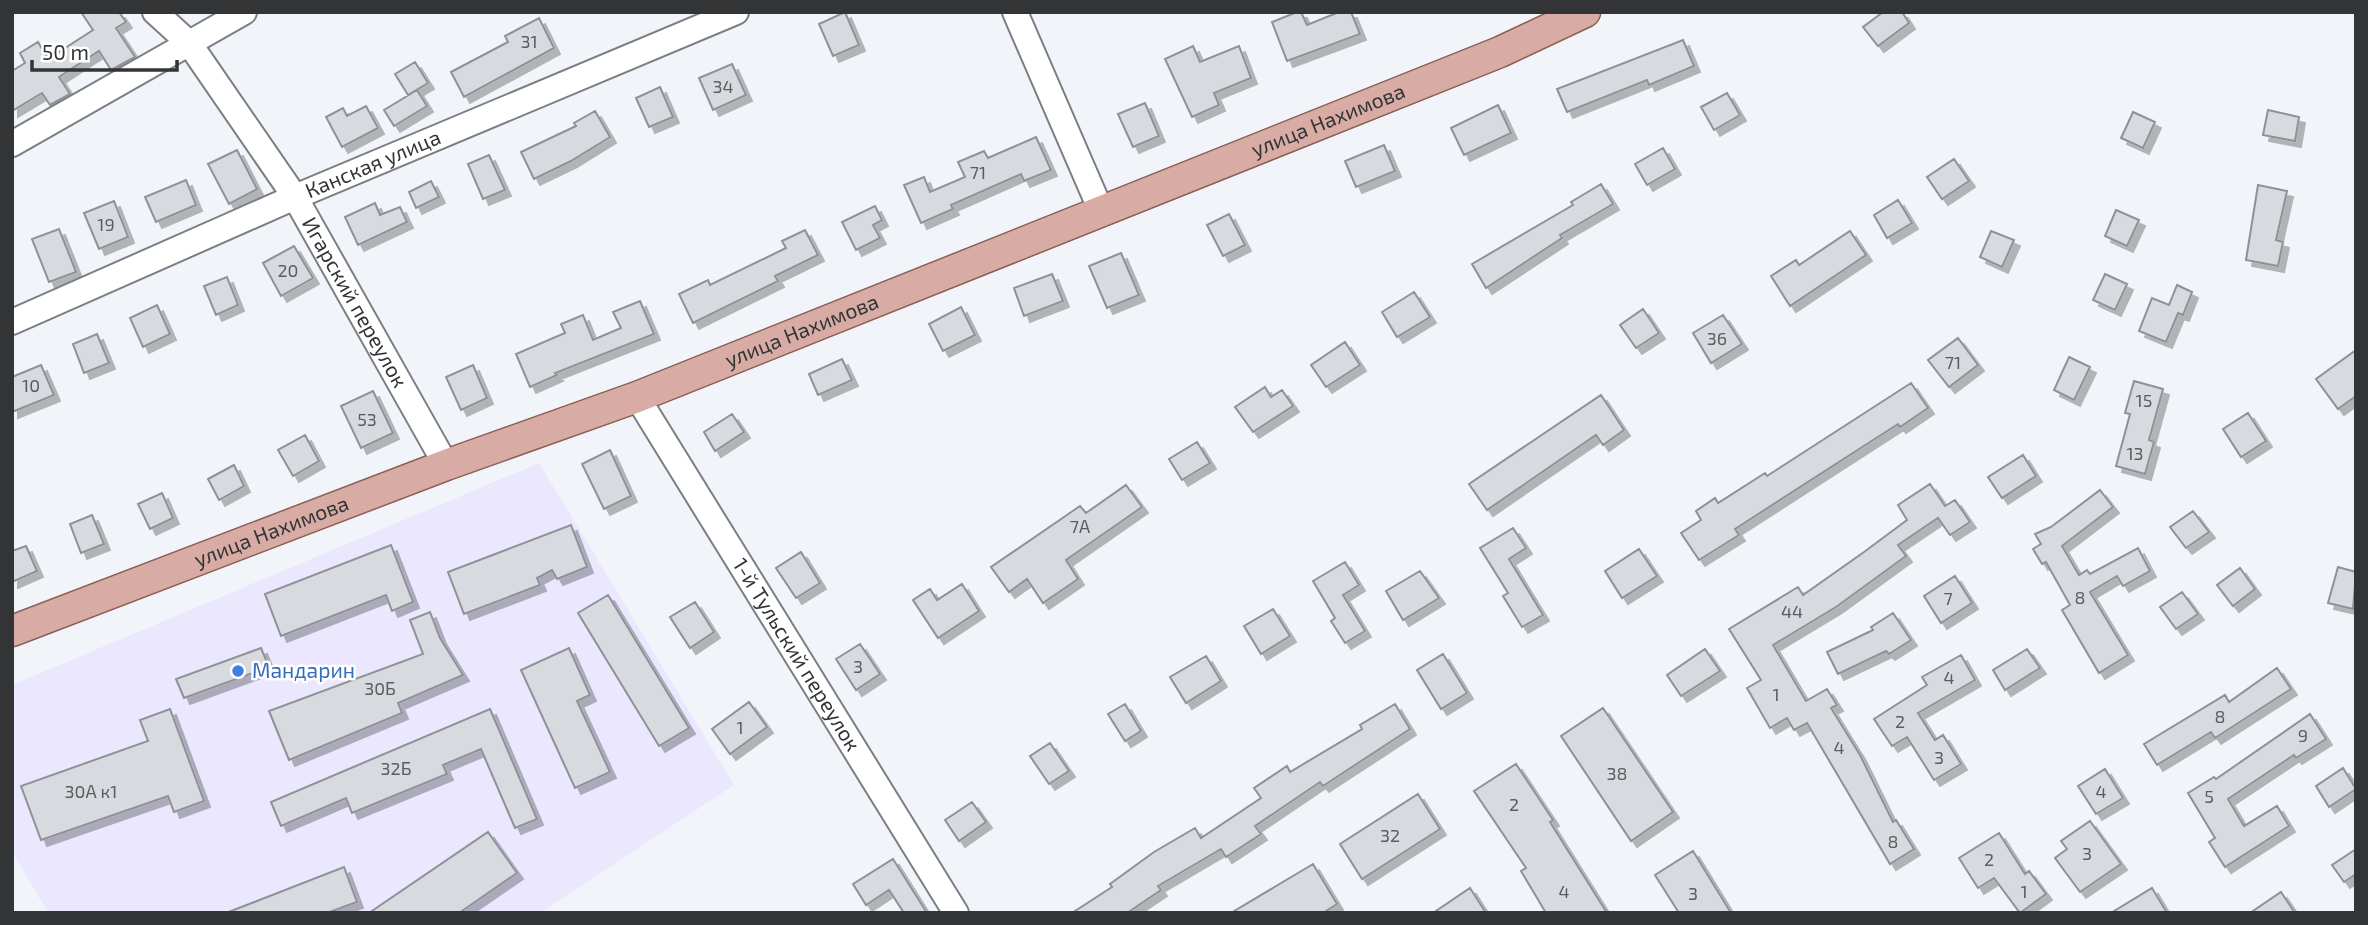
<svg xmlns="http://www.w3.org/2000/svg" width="2368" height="925" font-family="'Exo 2',sans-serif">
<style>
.industrial{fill:#eae7fe}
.building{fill:#d7dadf;stroke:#8e9296;stroke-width:2;filter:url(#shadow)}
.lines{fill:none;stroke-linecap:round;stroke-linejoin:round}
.minor-casing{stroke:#7b7f83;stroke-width:28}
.major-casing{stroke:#8d5e56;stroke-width:33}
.minor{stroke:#fff;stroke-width:24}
.major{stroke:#d8aca4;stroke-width:30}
.shop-dot{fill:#3f7fe0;stroke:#fff;stroke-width:2.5}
.labels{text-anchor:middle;stroke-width:5;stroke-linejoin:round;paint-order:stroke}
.number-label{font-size:18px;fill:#5b5e60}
.street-label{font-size:21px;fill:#323436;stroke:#fff}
.shop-label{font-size:21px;fill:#366cbe;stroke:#fff;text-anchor:start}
</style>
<defs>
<filter id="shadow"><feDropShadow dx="6" dy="6" stdDeviation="0" flood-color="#0004"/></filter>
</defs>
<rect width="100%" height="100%" fill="#f1f5fa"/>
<!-- industrial -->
<path class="industrial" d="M 539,463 L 734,785 L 540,913 L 48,913 L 12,851 L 12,685 Z"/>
<!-- building -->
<path class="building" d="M 81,12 L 119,12 L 126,22 L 116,28 L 135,57 L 111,70 L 99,51 L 59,77 L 70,94 L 50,105 L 42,93 L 12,111 L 12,71 L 25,63 L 20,53 L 38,42 L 48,59 L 93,30 Z
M 845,12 L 859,45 L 833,56 L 819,24 Z
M 1297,12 L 1301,12 L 1307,25 L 1339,12 L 1351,12 L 1360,34 L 1287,61 L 1272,22 Z
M 1883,12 L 1902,12 L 1909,23 L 1878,46 L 1863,27 Z
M 539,18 L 554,48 L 464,97 L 451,72 L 508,42 L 505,36 Z
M 1683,40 L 1694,66 L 1649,85 L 1647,80 L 1567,112 L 1557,89 Z
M 1193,46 L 1200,62 L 1239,46 L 1251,78 L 1214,93 L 1219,105 L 1192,117 L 1165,59 Z
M 415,62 L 428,83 L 408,95 L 395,74 Z
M 732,64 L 746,95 L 713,110 L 699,78 Z
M 660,87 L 673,117 L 649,127 L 636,98 Z
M 417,90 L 427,106 L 394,126 L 384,110 Z
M 1727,93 L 1740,115 L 1714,130 L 1701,107 Z
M 1145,103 L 1159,136 L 1133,147 L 1118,114 Z
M 1498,105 L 1511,133 L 1464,155 L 1451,128 Z
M 366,106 L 378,128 L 342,147 L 326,117 L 343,108 L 347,116 Z
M 2268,110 L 2299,117 L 2295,141 L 2263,135 Z
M 595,111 L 610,137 L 571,161 L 534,179 L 521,152 L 576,126 L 574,123 Z
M 2133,112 L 2155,122 L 2143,148 L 2121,138 Z
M 1036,137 L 1051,170 L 1024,181 L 1021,174 L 951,205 L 953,209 L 921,223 L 904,185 L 924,177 L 930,192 L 965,177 L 958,162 L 984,151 L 988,158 Z
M 1384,145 L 1395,171 L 1356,187 L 1345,161 Z
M 1663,148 L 1675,169 L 1647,185 L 1635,164 Z
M 237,150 L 257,189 L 229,204 L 208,164 Z
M 489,155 L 505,190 L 483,199 L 468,164 Z
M 1954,159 L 1969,181 L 1942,199 L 1927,177 Z
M 186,180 L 196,205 L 156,222 L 145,197 Z
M 431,181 L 439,197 L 416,208 L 409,192 Z
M 1601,184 L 1613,204 L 1560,235 L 1562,238 L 1486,288 L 1472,264 L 1573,205 L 1571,202 Z
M 2258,185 L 2287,191 L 2276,240 L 2283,242 L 2278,266 L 2246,260 Z
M 1898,200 L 1912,223 L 1887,238 L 1874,215 Z
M 114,201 L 128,237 L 99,249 L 84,213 Z
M 375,203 L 380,215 L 400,207 L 407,222 L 358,245 L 345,217 Z
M 875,206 L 882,220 L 873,225 L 880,238 L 856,250 L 842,222 Z
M 2116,210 L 2139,220 L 2127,246 L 2105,236 Z
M 1229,214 L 1245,245 L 1223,256 L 1207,225 Z
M 59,229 L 76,272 L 49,282 L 32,239 Z
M 805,230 L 818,255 L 775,276 L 778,281 L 693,323 L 679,294 L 708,280 L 710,285 L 786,248 L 782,241 Z
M 1850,231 L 1866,255 L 1790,306 L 1771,276 L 1796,260 L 1799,265 Z
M 1991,231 L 2014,240 L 2002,267 L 1980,257 Z
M 294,246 L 313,278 L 281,296 L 263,263 Z
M 1121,253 L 1139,295 L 1107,308 L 1089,266 Z
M 1052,274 L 1063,301 L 1024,316 L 1014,288 Z
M 2105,274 L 2127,284 L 2115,310 L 2093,300 Z
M 227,277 L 238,305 L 216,315 L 204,286 Z
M 2177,285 L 2192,292 L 2183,315 L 2178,313 L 2166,342 L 2139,331 L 2152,298 L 2169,305 Z
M 1414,292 L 1430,317 L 1397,337 L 1382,312 Z
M 640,301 L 654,334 L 555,373 L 557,375 L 530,387 L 516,354 L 565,333 L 561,324 L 583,315 L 593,340 L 621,328 L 613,312 Z
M 157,305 L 170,334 L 143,347 L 130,318 Z
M 961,307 L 975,335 L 943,351 L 929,324 Z
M 1643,309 L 1659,333 L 1636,348 L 1620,325 Z
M 1723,315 L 1742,344 L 1711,363 L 1693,333 Z
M 97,334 L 109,363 L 84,373 L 73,344 Z
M 1958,338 L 1978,365 L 1949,387 L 1928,360 Z
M 1345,342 L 1360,365 L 1326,387 L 1311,365 Z
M 2356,350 L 2356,396 L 2338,409 L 2316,379 Z
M 2069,357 L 2090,367 L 2074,400 L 2054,390 Z
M 842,359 L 852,380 L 818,395 L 809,374 Z
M 41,365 L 54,395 L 12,412 L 12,377 Z
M 473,365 L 487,398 L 461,410 L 446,377 Z
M 2134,381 L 2163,389 L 2149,440 L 2154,442 L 2145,474 L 2116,466 L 2130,414 L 2125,413 Z
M 1911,383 L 1928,408 L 1900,427 L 1898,424 L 1735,529 L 1739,535 L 1699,560 L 1681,533 L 1701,520 L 1696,511 L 1715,498 L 1718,503 L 1765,473 L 1767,476 Z
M 1265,387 L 1271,397 L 1282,390 L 1293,406 L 1253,432 L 1235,407 Z
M 373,391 L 393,433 L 361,448 L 341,406 Z
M 1601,395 L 1624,430 L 1603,445 L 1596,435 L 1487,510 L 1469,484 Z
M 2248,413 L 2266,441 L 2241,457 L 2223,429 Z
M 732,414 L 744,432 L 715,451 L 704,432 Z
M 305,435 L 319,461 L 293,476 L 278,450 Z
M 1197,442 L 1210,463 L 1182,480 L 1169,459 Z
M 610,450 L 631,496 L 604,509 L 582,464 Z
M 2023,455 L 2036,476 L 2002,498 L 1988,477 Z
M 234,465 L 244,486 L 219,500 L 208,479 Z
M 1930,484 L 1945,506 L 1955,500 L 1970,522 L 1950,535 L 1938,518 L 1898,545 L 1906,556 L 1836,607 L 1773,645 L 1806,701 L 1827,689 L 1837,705 L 1831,708 L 1860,755 L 1893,822 L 1896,820 L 1914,849 L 1890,864 L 1807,723 L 1794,730 L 1787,718 L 1770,728 L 1747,688 L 1761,680 L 1729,629 L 1798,587 L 1803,595 L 1864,552 L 1907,520 L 1898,505 Z
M 1126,485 L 1142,507 L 1066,560 L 1078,579 L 1043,603 L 1027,579 L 1009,592 L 991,567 L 1080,506 L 1086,513 Z
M 2100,490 L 2113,507 L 2062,546 L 2079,575 L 2087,570 L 2090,574 L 2138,548 L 2150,571 L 2123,586 L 2117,576 L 2090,592 L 2128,655 L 2099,673 L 2062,610 L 2070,605 L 2046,562 L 2042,564 L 2033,549 L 2041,544 L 2035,534 L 2051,527 Z
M 162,493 L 173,518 L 150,529 L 138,504 Z
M 2193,511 L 2209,532 L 2186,548 L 2170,527 Z
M 92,515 L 104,544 L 81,553 L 70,524 Z
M 571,525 L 587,567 L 557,579 L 552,570 L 537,578 L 540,585 L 464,614 L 448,572 Z
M 1513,528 L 1526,548 L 1509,559 L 1543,615 L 1522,627 L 1503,596 L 1508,593 L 1480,548 Z
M 391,545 L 413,602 L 392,611 L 386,595 L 281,636 L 265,594 Z
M 26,546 L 37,571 L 12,582 L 12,551 Z
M 1639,549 L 1657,576 L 1622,598 L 1605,571 Z
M 801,552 L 820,583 L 796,598 L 776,568 Z
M 1345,562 L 1359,585 L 1343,595 L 1365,631 L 1345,643 L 1331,621 L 1335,618 L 1313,581 Z
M 2338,567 L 2356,572 L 2353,609 L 2328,603 Z
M 2240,568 L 2255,589 L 2233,606 L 2217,585 Z
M 1420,571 L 1439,598 L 1403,620 L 1386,591 Z
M 1955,576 L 1972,603 L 1941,623 L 1924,596 Z
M 962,584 L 979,611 L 938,638 L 913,600 L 930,589 L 937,600 Z
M 2182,592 L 2198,614 L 2176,629 L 2160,607 Z
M 608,595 L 689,728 L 659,746 L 578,613 Z
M 695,602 L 714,632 L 690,648 L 670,617 Z
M 1273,609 L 1290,636 L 1261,654 L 1244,626 Z
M 430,612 L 440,638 L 463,675 L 398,703 L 402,713 L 289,760 L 269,711 L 423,654 L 410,620 Z
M 1893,613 L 1911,640 L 1889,654 L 1886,651 L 1838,674 L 1827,652 L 1873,630 L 1871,627 Z
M 860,644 L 880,674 L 856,690 L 836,659 Z
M 261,648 L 269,667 L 184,698 L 176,679 Z
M 569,648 L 590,695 L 577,701 L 610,772 L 575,788 L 521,670 Z
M 1705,649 L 1720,671 L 1681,696 L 1667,675 Z
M 2027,649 L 2040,668 L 2005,690 L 1993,670 Z
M 1443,654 L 1467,693 L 1441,709 L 1417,670 Z
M 1961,655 L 1975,680 L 1918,713 L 1935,740 L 1943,735 L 1961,764 L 1934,780 L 1907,737 L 1892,746 L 1874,719 L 1927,685 L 1922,677 Z
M 1206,656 L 1221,681 L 1186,703 L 1170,677 Z
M 2277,668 L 2291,689 L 2215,738 L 2211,732 L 2157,765 L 2144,744 L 2225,695 L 2229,702 Z
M 749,702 L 767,727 L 730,754 L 712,729 Z
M 1125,704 L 1141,731 L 1125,741 L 1108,714 Z
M 1395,704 L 1410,729 L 1323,786 L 1320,782 L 1255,826 L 1261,834 L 1226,857 L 1221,849 L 1158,886 L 1161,890 L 1127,913 L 1072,913 L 1112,887 L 1110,884 L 1154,852 L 1195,828 L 1201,838 L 1261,798 L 1254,788 L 1287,766 L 1290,772 L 1362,729 L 1360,725 Z
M 1603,708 L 1673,812 L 1631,841 L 1561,736 Z
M 170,709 L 204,801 L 174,812 L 168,796 L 41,840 L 21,786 L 148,741 L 140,720 Z
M 490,709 L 537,819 L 515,828 L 481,749 L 443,765 L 447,774 L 352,813 L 346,798 L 281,826 L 271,802 Z
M 2310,714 L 2326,739 L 2296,758 L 2294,755 L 2228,799 L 2244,826 L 2277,806 L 2289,826 L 2225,867 L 2209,842 L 2215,838 L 2188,793 L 2214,777 L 2216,779 Z
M 1050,743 L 1069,771 L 1049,784 L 1030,756 Z
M 1516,764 L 1553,820 L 1550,822 L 1607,913 L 1546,913 L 1521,871 L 1526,868 L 1474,791 Z
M 2343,768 L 2356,789 L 2329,807 L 2316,786 Z
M 2105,769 L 2123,798 L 2096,814 L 2078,786 Z
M 1418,794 L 1440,829 L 1362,879 L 1340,844 Z
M 972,802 L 986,822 L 959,841 L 945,820 Z
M 2090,821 L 2121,864 L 2080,892 L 2055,858 L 2067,849 L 2061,841 Z
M 488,832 L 517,873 L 459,913 L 369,913 Z
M 1999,833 L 2025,874 L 2029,871 L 2046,894 L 2020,913 L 1994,878 L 1978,888 L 1959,858 Z
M 2356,849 L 2356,874 L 2344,882 L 2332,865 Z
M 1693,851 L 1731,913 L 1679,913 L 1655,875 Z
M 893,859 L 927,913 L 904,913 L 889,890 L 866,905 L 853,884 Z
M 1313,864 L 1337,904 L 1323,913 L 1231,913 Z
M 344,867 L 357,902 L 327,913 L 226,913 Z
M 1470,888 L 1486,913 L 1433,913 Z
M 2152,888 L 2167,913 L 2111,913 Z
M 2281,892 L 2295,913 L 2250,913 Z"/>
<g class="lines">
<!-- minor casing -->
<g class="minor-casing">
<g id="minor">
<path id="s1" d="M 155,12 L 189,43 L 295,197 L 446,465"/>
<path d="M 1015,12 L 1102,213"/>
<path d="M 12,144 L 244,12"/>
<path id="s2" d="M 12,322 L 295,197 L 736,12"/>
<path id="s3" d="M 637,397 L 956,913"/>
</g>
</g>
<!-- major casing -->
<g class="major-casing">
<g id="major">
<path id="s4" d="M 12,631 L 446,465 L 637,397 L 1500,52 L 1585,12"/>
</g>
</g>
<!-- minor -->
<use href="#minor" class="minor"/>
<!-- major -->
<use href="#major" class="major"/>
</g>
<!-- markers -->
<circle class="shop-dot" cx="238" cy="671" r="7"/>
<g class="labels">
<!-- number labels -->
<g class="number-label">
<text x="529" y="48">31</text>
<text x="723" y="93">34</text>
<text x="978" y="179">71</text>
<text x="106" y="231">19</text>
<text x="288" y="277">20</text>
<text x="1717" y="345">36</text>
<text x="1953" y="369">71</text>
<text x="31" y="392">10</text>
<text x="2144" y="407">15</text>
<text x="367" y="426">53</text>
<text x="2135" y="460">13</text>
<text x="1080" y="533">7А</text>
<text x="2080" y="604">8</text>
<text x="1948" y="605">7</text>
<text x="1792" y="618">44</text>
<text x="858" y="673">3</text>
<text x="1949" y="684">4</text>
<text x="380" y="695">30Б</text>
<text x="1776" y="701">1</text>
<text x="2220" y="723">8</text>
<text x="1900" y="728">2</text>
<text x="740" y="734">1</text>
<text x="2303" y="742">9</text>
<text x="1839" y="754">4</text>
<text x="1939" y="764">3</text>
<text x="396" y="775">32Б</text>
<text x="1617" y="780">38</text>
<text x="91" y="798">30А к1</text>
<text x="2101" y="798">4</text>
<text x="2209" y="803">5</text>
<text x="1514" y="811">2</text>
<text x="1390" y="842">32</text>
<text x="1893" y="848">8</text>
<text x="2087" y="860">3</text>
<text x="1989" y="866">2</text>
<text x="1564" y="898">4</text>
<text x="2024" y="898">1</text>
<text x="1693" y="900">3</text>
</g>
<!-- street labels -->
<g class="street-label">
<text dy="7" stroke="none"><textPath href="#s4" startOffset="1412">улица Нахимова</textPath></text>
<text dy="7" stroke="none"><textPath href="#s2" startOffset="394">Канская улица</textPath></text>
<text dy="7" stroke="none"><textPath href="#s1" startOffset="354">Игарский переулок</textPath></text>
<text dy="7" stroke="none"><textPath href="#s4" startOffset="845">улица Нахимова</textPath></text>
<text dy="7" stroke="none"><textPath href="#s4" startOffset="278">улица Нахимова</textPath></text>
<text dy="7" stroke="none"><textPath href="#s3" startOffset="303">1-й Тульский переулок</textPath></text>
</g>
<!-- shop labels -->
<g class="shop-label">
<text x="252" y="678">Мандарин</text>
</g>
</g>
<!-- border -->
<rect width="2368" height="925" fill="none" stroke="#323436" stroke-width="28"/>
<!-- scale -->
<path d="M32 60v10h145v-10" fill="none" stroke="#323436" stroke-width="3.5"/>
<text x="42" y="60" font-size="21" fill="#323436" stroke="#ffffff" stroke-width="5" paint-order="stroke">50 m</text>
</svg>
